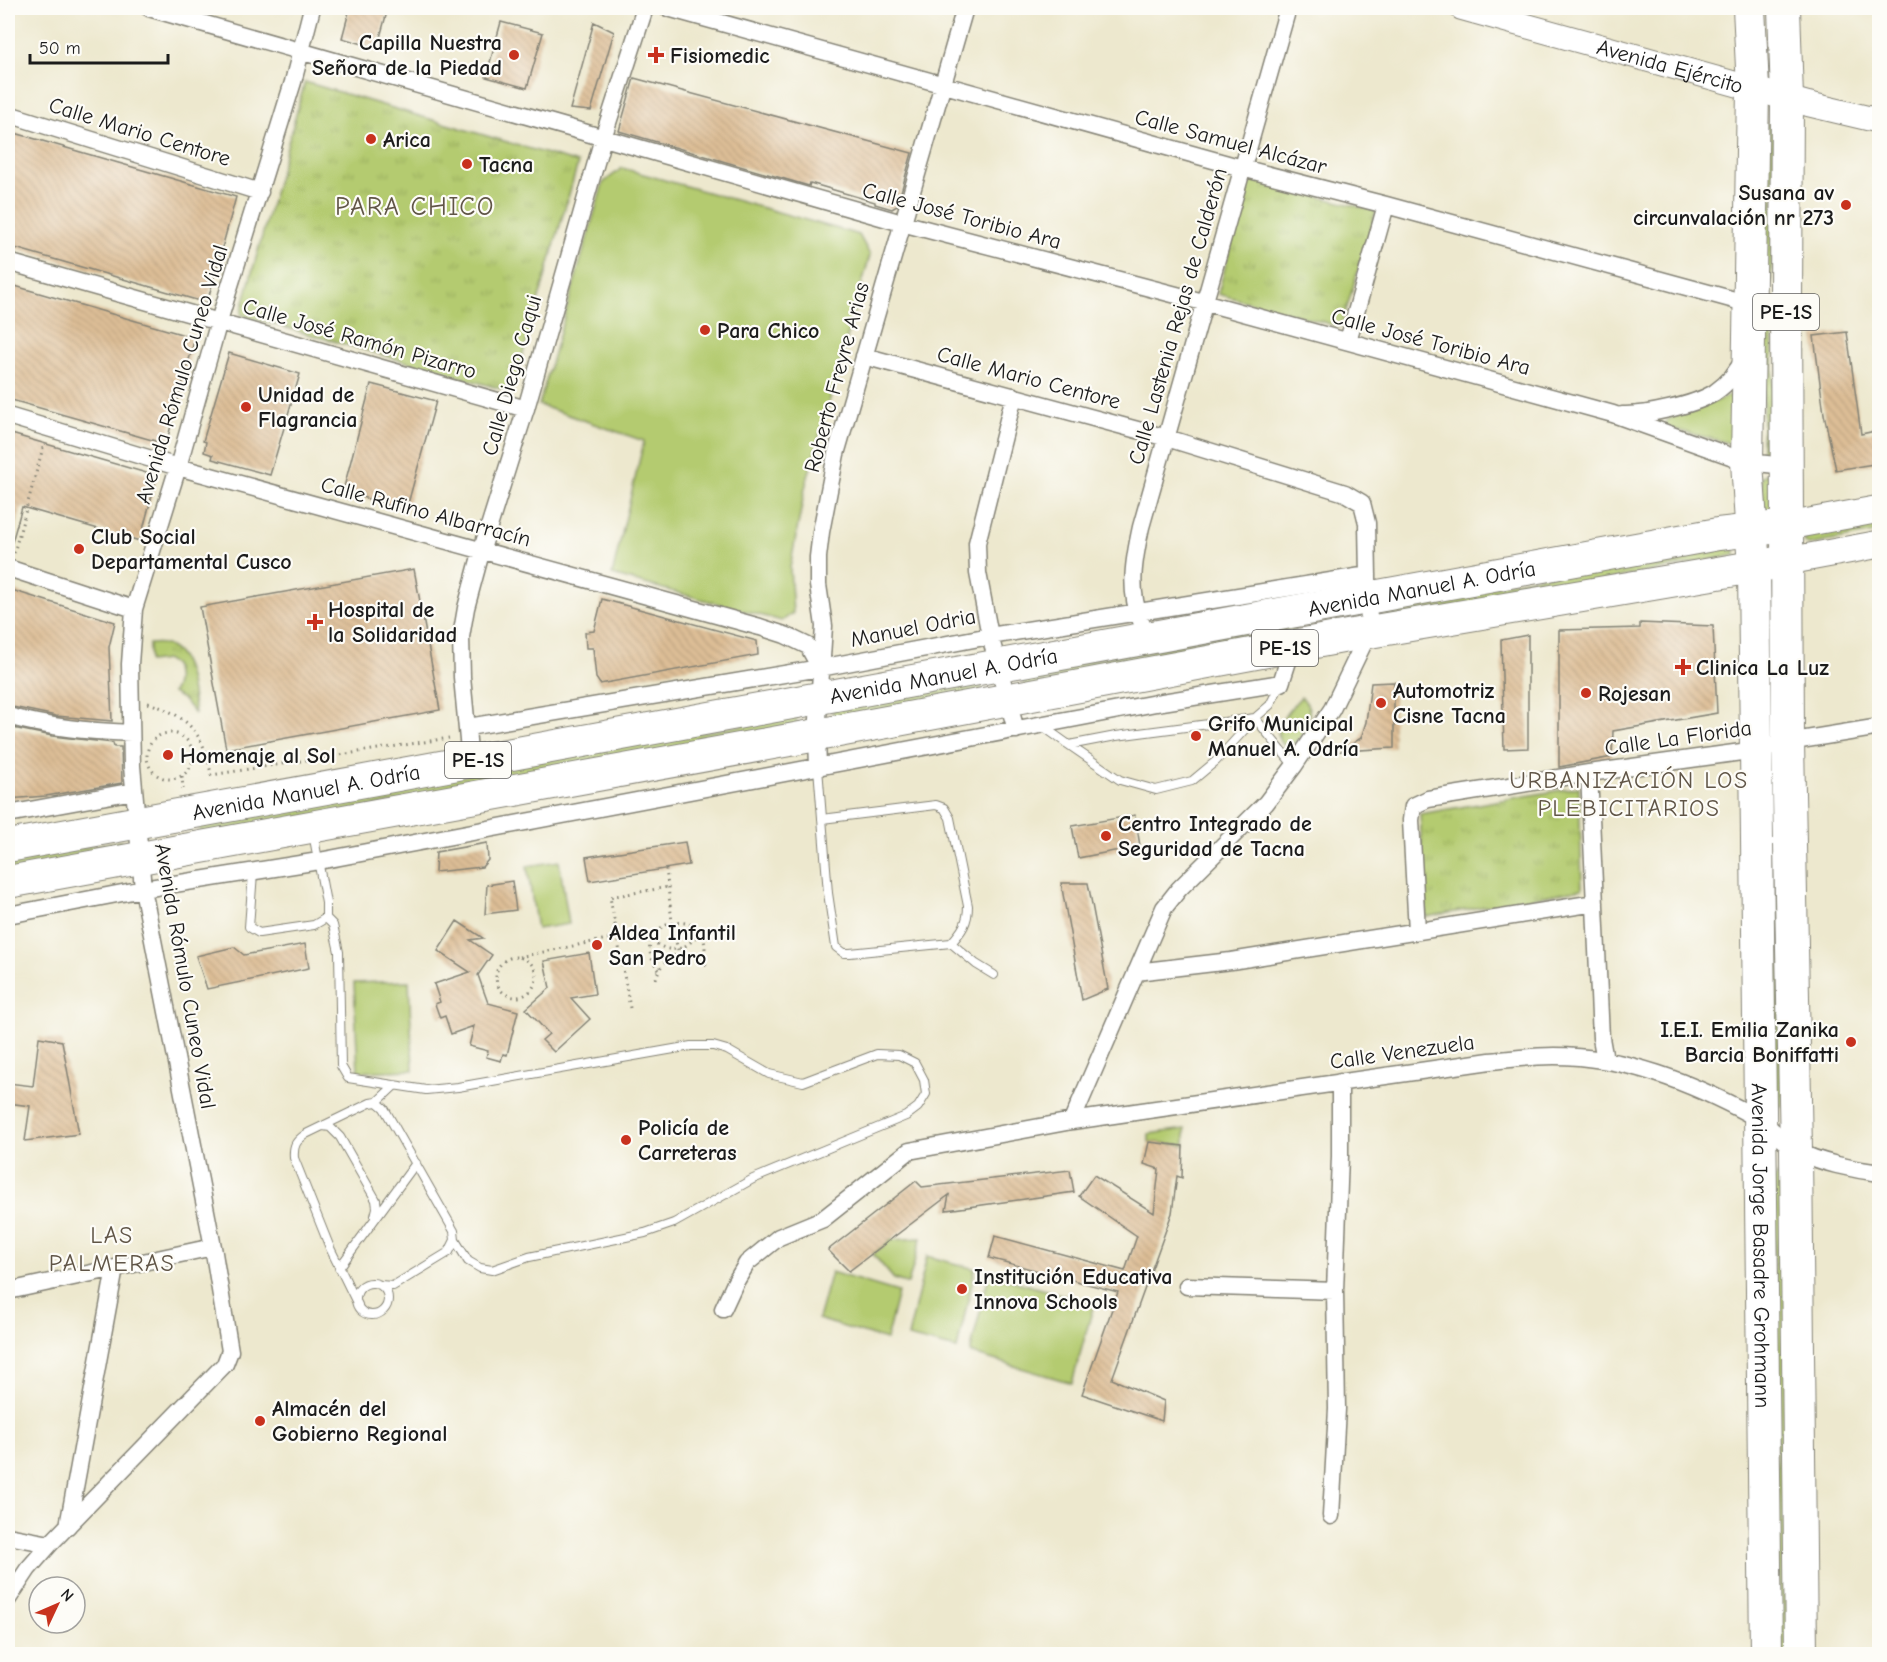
<svg xmlns="http://www.w3.org/2000/svg" width="1887" height="1662" font-family="'Comic Neue',sans-serif">
<style>
.green{fill:#b4cb70;stroke:#687446;stroke-width:1.5}
.park{fill:url(#park-tufts);stroke:#687446;stroke-width:1.5}
.building{fill:url(#building-back-hatch)}
.lines{fill:none;stroke-linecap:round;stroke-linejoin:round}
.lane-casing{stroke:#848275;stroke-width:10}
.street-casing{stroke:#848275;stroke-width:19}
.secondary-casing{stroke:#848275;stroke-width:26}
.primary-casing{stroke:#848275;stroke-width:29}
.highway-casing{stroke:#848275;stroke-width:34}
.path{stroke:#848275;stroke-width:3;stroke-dasharray:1.5 4.5;stroke-linecap:butt}
.lane{stroke:#fff;stroke-width:8}
.street{stroke:#fff;stroke-width:16}
.secondary{stroke:#fff;stroke-width:24}
.primary{stroke:#fff;stroke-width:27}
.highway{stroke:#fff;stroke-width:32}
.poi-dot{fill:#c8321e;stroke:#fdfcf7;stroke-width:2}
.labels{text-anchor:middle;stroke-width:4.5;stroke-linejoin:round;paint-order:stroke}
.shield{fill:#fdfcf7;stroke:#605f5e;stroke-width:1.5}
.shield-label{font-size:21px;font-weight:bold;fill:#1c1c1c}
.poi-label{font-size:22px;font-weight:bold;fill:#1c1c1c;stroke:#fdfcf7;text-anchor:start}
.street-label{font-size:22px;fill:#1c1c1c;stroke:#fdfcf7}
.neighbourhood-label{font-size:24px;letter-spacing:1.5px;fill:#605547;stroke:#fdfcf7}
.quarter-label{font-size:26px;letter-spacing:1.5px;fill:#605547;stroke:#fdfcf7}
</style>
<defs>
<pattern id="park-tufts" width="24" height="20" patternUnits="userSpaceOnUse" patternTransform="scale(1.5)"><rect width="24" height="20" fill="#b4cb70"/><path d="M3 7l-1-3M5 7V3M7 7l1-3M15 17l-1-3M17 17v-4M19 17l1-3" fill="none" stroke="#9aae60"/></pattern>
<pattern id="building-back-hatch" width="6" height="6" patternUnits="userSpaceOnUse" patternTransform="scale(1.5)"><rect width="6" height="6" fill="#ddbe96"/><path d="M-1 5l2 2M0 0l6 6M5-1l2 2" fill="none" stroke="#bda381"/></pattern>
</defs>
<rect width="100%" height="100%" fill="#fdfcf7"/>
<filter id="ink" filterUnits="userSpaceOnUse"><feTurbulence type="fractalNoise" baseFrequency=".0167" numOctaves="2"/><feDisplacementMap in="SourceGraphic" scale="12" xChannelSelector="R" yChannelSelector="G"/><feConvolveMatrix kernelMatrix="1 2 1 2 8 2 1 2 1" color-interpolation-filters="sRGB"/></filter>
<filter id="wash" filterUnits="userSpaceOnUse"><feTurbulence type="fractalNoise" baseFrequency=".008" numOctaves="4" result="noise"/><feDisplacementMap in="SourceGraphic" scale="24" xChannelSelector="R" yChannelSelector="G"/><feGaussianBlur stdDeviation="1.35" result="paint"/><feColorMatrix in="noise" values="0 0 0 0 0 0 0 0 0 0 0 0 0 0 0 0 0 1.4 0 .05"/><feComposite in="paint" operator="in"/></filter>
<g filter="url(#wash)">
<rect width="100%" height="100%" fill="#ede8ce"/>
<!-- green -->
<path class="green" d="M 1766,124 L 1771,125 L 1775,133 L 1771,283 L 1764,282 Z
M 622,168 L 859,235 L 870,255 L 805,488 L 790,568 L 793,613 L 782,621 L 612,575 L 644,441 L 539,405 L 603,183 Z
M 1765,320 L 1772,322 L 1775,451 L 1770,456 L 1762,457 Z
M 1734,394 L 1737,445 L 1664,427 L 1668,419 Z
M 1765,474 L 1772,477 L 1775,508 L 1770,512 L 1764,513 L 1761,478 Z
M 1879,517 L 1879,532 L 1809,545 L 1805,543 L 1804,535 Z
M 1731,540 L 1736,555 L 1385,622 L 1381,607 Z
M 1292,621 L 1296,633 L 1026,688 L 1021,677 L 1024,673 Z
M 981,683 L 983,693 L 837,721 L 832,712 L 835,707 Z
M 1301,697 C 1319,711 1305,739 1288,747 C 1264,736 1290,708 1301,697 Z
M 796,716 L 797,725 L 207,838 L 199,829 L 199,820 Z
M 1778,766 L 1783,1105 L 1777,1107 L 1770,1103 L 1770,767 Z
M 120,841 L 124,844 L 124,850 L 8,873 L 8,861 Z
M 559,861 L 569,924 L 537,929 L 527,866 Z
M 409,981 L 413,1070 L 358,1072 L 354,983 Z
M 1185,1129 L 1185,1145 L 1149,1142 L 1149,1134 Z
M 1778,1175 L 1786,1180 L 1793,1654 L 1779,1654 L 1773,1180 Z
M 921,1238 L 908,1284 L 894,1279 L 873,1254 L 891,1240 Z
M 927,1256 L 975,1269 L 957,1349 L 908,1337 Z
M 831,1272 L 898,1292 L 886,1340 L 818,1319 Z
M 989,1274 L 1094,1304 L 1072,1383 L 970,1353 Z"/>
<!-- park -->
<path class="park" d="M 305,82 L 578,163 L 512,392 L 242,315 L 241,313 L 249,283 Z
M 1248,179 L 1376,211 L 1341,327 L 1218,294 Z
M 149,644 C 153,644 159,643 163,644 C 191,652 191,691 195,714 L 184,700 L 172,693 C 178,683 177,676 174,665 L 167,660 L 149,662 Z
M 1579,787 L 1582,889 L 1426,917 L 1420,814 Z"/>
<g id="blocks">
<!-- building -->
<path class="building" d="M 350,8 L 373,8 L 387,12 L 377,48 L 342,38 Z
M 501,22 L 543,33 L 527,88 L 486,77 Z
M 594,22 L 614,32 L 591,111 L 570,109 Z
M 634,78 L 912,153 L 897,206 L 892,209 L 875,204 L 875,202 L 810,183 L 809,186 L 619,131 Z
M 8,131 L 236,197 L 207,303 L 8,246 Z
M 8,284 L 195,338 L 166,444 L 8,399 Z
M 1847,332 L 1861,434 L 1880,430 L 1880,463 L 1836,470 L 1824,414 L 1814,336 Z
M 229,353 L 300,374 L 270,475 L 212,459 L 213,455 L 204,452 L 206,442 L 203,441 Z
M 371,384 L 436,401 L 406,511 L 343,491 Z
M 8,433 L 157,476 L 140,541 L 22,507 L 12,542 L 8,542 Z
M 414,569 L 440,710 L 226,749 L 200,607 Z
M 8,589 L 115,622 L 109,647 L 112,721 L 56,716 L 8,706 Z
M 602,599 L 757,641 L 758,655 L 600,684 L 596,678 L 593,648 L 586,648 L 585,632 L 594,631 Z
M 1640,623 L 1713,626 L 1717,713 L 1613,731 L 1612,757 L 1559,767 L 1559,630 L 1640,628 Z
M 1528,635 L 1528,748 L 1504,749 L 1501,640 Z
M 1394,682 L 1394,748 L 1341,751 L 1361,738 L 1366,722 L 1371,683 Z
M 8,727 L 52,736 L 113,743 L 114,747 L 121,747 L 122,783 L 46,796 L 8,799 Z
M 1135,815 L 1140,846 L 1078,858 L 1072,826 Z
M 685,842 L 689,865 L 590,881 L 586,857 Z
M 487,843 L 488,860 L 482,867 L 435,872 L 436,852 Z
M 512,881 L 516,910 L 485,914 L 487,885 Z
M 1061,883 L 1088,883 L 1108,989 L 1082,1000 Z
M 457,921 L 483,938 L 470,940 L 492,955 L 478,975 L 488,1003 L 518,1011 L 507,1055 L 503,1054 L 501,1061 L 486,1057 L 488,1051 L 469,1046 L 474,1026 L 451,1034 L 445,1016 L 440,1018 L 435,1004 L 440,1002 L 434,984 L 470,972 L 438,951 Z
M 305,944 L 309,968 L 207,989 L 196,956 L 234,947 L 244,955 Z
M 589,953 L 595,994 L 571,998 L 590,1019 L 554,1052 L 542,1040 L 549,1034 L 526,1009 L 550,988 L 544,961 Z
M 39,1037 L 62,1041 L 79,1134 L 25,1141 L 30,1106 L 8,1103 L 8,1083 L 33,1086 Z
M 1149,1142 L 1183,1146 L 1182,1178 L 1177,1176 L 1172,1213 L 1112,1379 L 1164,1401 L 1162,1421 L 1082,1394 L 1118,1292 L 989,1258 L 995,1236 L 1125,1271 L 1137,1236 L 1079,1196 L 1094,1175 L 1154,1213 L 1159,1169 L 1144,1164 Z
M 1070,1170 L 1074,1192 L 946,1210 L 949,1195 L 849,1271 L 828,1250 L 916,1181 L 922,1187 Z"/>
</g>
</g>
<g filter="url(#ink)">
<use href="#blocks" fill-opacity="0" stroke="#848275" stroke-width="1.5"/>
<g class="lines">
<!-- lane casing -->
<g class="lane-casing">
<path id="lane" d="M 1041,725 L 1069,745 L 1116,736 L 1255,718 L 1270,705 L 1281,683
M 1069,745 L 1120,780 L 1156,790 L 1192,781 L 1216,761 L 1255,718 L 1294,766
M 818,768 L 828,893 L 836,947 L 844,953 L 850,953 L 951,943 C 962,931 968,923 968,906 L 950,818 L 944,808 L 936,805 L 822,819
M 253,873 L 249,927 L 259,933 L 314,925 L 326,918 L 326,903 L 313,833
M 326,918 L 333,925 L 339,952 L 341,1066 L 348,1078 L 426,1090 L 458,1087 L 691,1046 L 713,1046 L 727,1050 L 769,1074 L 803,1082 L 877,1054 L 899,1055 L 915,1063 L 924,1080 L 926,1094 L 918,1107 L 906,1116 L 753,1179 L 674,1223 L 645,1233 L 529,1257 L 492,1270 L 480,1268 L 468,1261 L 455,1240
M 951,943 L 976,964 L 994,975
M 377,1102 L 395,1085
M 323,1126 L 330,1127 L 340,1137 L 376,1200 L 377,1208 L 375,1216
M 339,1268 L 416,1163
M356 1299a16 16 0 1 1 32 0a16 16 0 1 1-32 0Z
M 358,1305 L 330,1248 L 294,1158 C 293,1145 296,1141 306,1134 L 370,1103 L 377,1102 L 384,1108 L 454,1231 L 455,1240 L 449,1252 L 393,1286 L 380,1285"/>
</g>
<!-- street casing -->
<g class="street-casing">
<path id="street" d="M 149,8 L 902,223 L 1203,302 L 1613,414 L 1747,462 L 1786,466
M 668,8 L 1242,168 L 1386,205 L 1749,304 L 1786,303
M 8,114 L 260,192
M 8,262 L 526,409
M 1348,341 L 1386,205
M 864,356 L 1167,438 L 1345,493 L 1362,503 L 1367,523 L 1369,632 L 1332,709 L 1294,766 L 1266,803 L 1179,889 L 1164,908 L 1072,1121
M 1014,396 L 977,543 L 978,573 L 990,636 L 1016,730
M 1622,415 C 1645,416 1694,405 1714,393 C 1727,384 1738,372 1744,357
M 8,416 L 178,467 L 760,627 L 785,635 L 808,646 L 820,668
M 8,568 L 134,609
M 1141,621 C 1128,590 1134,559 1141,527 L 1288,8
M 8,716 C 50,728 88,731 131,733
M 468,727 L 820,668 L 990,636 L 1368,575
M 470,761 L 462,677 L 461,637 L 466,608 L 482,549 L 527,405 L 603,138 L 645,8
M 818,768 L 817,735 L 824,626 L 818,585 L 818,557 L 821,532 L 836,454 L 965,8
M 1589,773 L 1601,1038 L 1605,1060
M 8,814 L 134,791
M 8,915 L 143,889 L 319,861 L 1156,703 L 1281,683 L 1293,646
M 1417,931 L 1411,820 L 1413,806 L 1428,799 L 1589,773 L 1756,750 L 1788,742 L 1880,727
M 1136,972 L 1231,961 L 1595,903
M 1187,1286 L 1335,1291
M 8,1291 L 213,1247
M 723,1309 L 735,1283 L 747,1263 L 779,1237 L 823,1219 L 909,1151 L 1072,1121 L 1490,1061 C 1511,1059 1533,1056 1554,1056 C 1625,1056 1692,1083 1753,1116 C 1770,1124 1780,1141 1796,1150 C 1816,1162 1856,1170 1880,1173
M 1331,1516 L 1337,1409 L 1335,1291 L 1340,1156 L 1340,1082
M 68,1526 L 115,1268
M 8,1536 L 50,1544
M 8,1599 L 28,1569 L 50,1544 L 225,1364 L 230,1351 L 213,1247 L 143,889 L 132,766 L 130,664 L 134,609 L 178,467 L 219,321 L 293,82 L 312,8"/>
</g>
<!-- secondary casing -->
<g class="secondary-casing">
<g id="secondary">
<path id="s1" d="M 1462,8 L 1808,104 L 1880,121"/>
</g>
</g>
<!-- primary casing -->
<g class="primary-casing">
<path id="primary" d="M 1788,526 L 1880,509
M 1788,561 L 1880,544"/>
</g>
<!-- highway casing -->
<g class="highway-casing">
<g id="highway">
<path id="s2" d="M 1749,8 L 1753,88 L 1747,462 L 1754,568 L 1766,1654"/>
<path d="M 1784,8 L 1787,98 L 1786,303 L 1788,742 L 1796,1150 L 1801,1654"/>
<path id="s3" d="M 8,846 L 1718,534 L 1788,526"/>
<path d="M 8,882 L 817,735 L 1369,632 L 1788,561"/>
</g>
</g>
<!-- path -->
<path class="path" d="M 14,553 L 44,444
M 148,703 C 187,715 205,734 211,775 L 449,738
M147 756a23 23 0 1 1 46 0a23 23 0 1 1-46 0Z
M 182,776 L 183,789
M 666,869 L 672,922
M 675,937 L 678,950
M 652,940 C 669,956 688,950 699,932
M 519,957 L 617,937
M496 977a20 20 0 1 1 40 0a20 20 0 1 1-40 0Z
M 659,970 C 619,920 720,898 703,962
M 656,979 C 662,952 694,943 709,969
M 630,1008 L 610,897 L 668,887"/>
<!-- lane -->
<use href="#lane" class="lane"/>
<!-- street -->
<use href="#street" class="street"/>
<!-- secondary -->
<use href="#secondary" class="secondary"/>
<!-- primary -->
<use href="#primary" class="primary"/>
<!-- highway -->
<use href="#highway" class="highway"/>
</g>
</g>
<!-- markers -->
<g class="poi-dot">
<circle cx="514" cy="55" r="6"/>
<path d="M653 46h6v6h6v6h-6v6h-6v-6h-6v-6h6z"/>
<circle cx="371" cy="139" r="6"/>
<circle cx="467" cy="164" r="6"/>
<circle cx="1846" cy="205" r="6"/>
<circle cx="705" cy="330" r="6"/>
<circle cx="246" cy="407" r="6"/>
<circle cx="79" cy="549" r="6"/>
<path d="M312 613h6v6h6v6h-6v6h-6v-6h-6v-6h6z"/>
<path d="M1680 658h6v6h6v6h-6v6h-6v-6h-6v-6h6z"/>
<circle cx="1586" cy="693" r="6"/>
<circle cx="1381" cy="703" r="6"/>
<circle cx="1196" cy="736" r="6"/>
<circle cx="168" cy="755" r="6"/>
<circle cx="1106" cy="836" r="6"/>
<circle cx="597" cy="945" r="6"/>
<circle cx="1851" cy="1042" r="6"/>
<circle cx="626" cy="1140" r="6"/>
<circle cx="962" cy="1289" r="6"/>
<circle cx="260" cy="1421" r="6"/>
</g>
<g class="labels">
<!-- shield labels -->
<g class="shield">
<rect x="1753" y="294" width="66" height="36" rx="4.5"/>
<rect x="1252" y="630" width="66" height="36" rx="4.5"/>
<rect x="445" y="742" width="66" height="36" rx="4.5"/>
</g>
<g class="shield-label">
<text x="1786" y="319">PE-1S</text>
<text x="1285" y="655">PE-1S</text>
<text x="478" y="767">PE-1S</text>
</g>
<!-- poi labels -->
<g class="poi-label">
<text x="502" y="50" text-anchor="end">Capilla Nuestra<tspan x="502" dy="25">Señora de la Piedad</tspan></text>
<text x="670" y="63">Fisiomedic</text>
<text x="383" y="147">Arica</text>
<text x="479" y="172">Tacna</text>
<text x="1834" y="200" text-anchor="end">Susana av<tspan x="1834" dy="25">circunvalación nr 273</tspan></text>
<text x="717" y="338">Para Chico</text>
<text x="258" y="402">Unidad de<tspan x="258" dy="25">Flagrancia</tspan></text>
<text x="91" y="544">Club Social<tspan x="91" dy="25">Departamental Cusco</tspan></text>
<text x="328" y="617">Hospital de<tspan x="328" dy="25">la Solidaridad</tspan></text>
<text x="1696" y="675">Clinica La Luz</text>
<text x="1393" y="698">Automotriz<tspan x="1393" dy="25">Cisne Tacna</tspan></text>
<text x="1598" y="701">Rojesan</text>
<text x="1208" y="731">Grifo Municipal<tspan x="1208" dy="25">Manuel A. Odría</tspan></text>
<text x="180" y="763">Homenaje al Sol</text>
<text x="1118" y="831">Centro Integrado de<tspan x="1118" dy="25">Seguridad de Tacna</tspan></text>
<text x="609" y="940">Aldea Infantil<tspan x="609" dy="25">San Pedro</tspan></text>
<text x="1839" y="1037" text-anchor="end">I.E.I. Emilia Zanika<tspan x="1839" dy="25">Barcia Boniffatti</tspan></text>
<text x="638" y="1135">Policía de<tspan x="638" dy="25">Carreteras</tspan></text>
<text x="974" y="1284">Institución Educativa<tspan x="974" dy="25">Innova Schools</tspan></text>
<text x="272" y="1416">Almacén del<tspan x="272" dy="25">Gobierno Regional</tspan></text>
</g>
<!-- street labels -->
<g class="street-label">
<text dy="8" stroke="none"><textPath href="#s1" startOffset="216">Avenida Ejército</textPath></text>
<text transform="translate(140 131) rotate(17)" y="8">Calle Mario Centore</text>
<text transform="translate(1231 141) rotate(15)" y="8">Calle Samuel Alcázar</text>
<text transform="translate(962 215) rotate(15)" y="8">Calle José Toribio Ara</text>
<text transform="translate(1177 316) rotate(-74)" y="8">Calle Lastenia Rejas de Calderón</text>
<text transform="translate(360 338) rotate(16)" y="8">Calle José Ramón Pizarro</text>
<text transform="translate(1431 341) rotate(15)" y="8">Calle José Toribio Ara</text>
<text transform="translate(181 374) rotate(-73)" y="8">Avenida Rómulo Cuneo Vidal</text>
<text transform="translate(511 375) rotate(-74)" y="8">Calle Diego Caqui</text>
<text transform="translate(836 377) rotate(-75)" y="8">Roberto Freyre Arias</text>
<text transform="translate(1029 377) rotate(15)" y="8">Calle Mario Centore</text>
<text transform="translate(426 511) rotate(15)" y="8">Calle Rufino Albarracín</text>
<text dy="8" stroke="none"><textPath href="#s3" startOffset="1437">Avenida Manuel A. Odría</textPath></text>
<text transform="translate(913 627) rotate(-11)" y="8">Manuel Odria</text>
<text dy="8" stroke="none"><textPath href="#s3" startOffset="951">Avenida Manuel A. Odría</textPath></text>
<text transform="translate(1678 737) rotate(-8)" y="8">Calle La Florida</text>
<text dy="8" stroke="none"><textPath href="#s3" startOffset="303">Avenida Manuel A. Odría</textPath></text>
<text transform="translate(186 976) rotate(80)" y="8">Avenida Rómulo Cuneo Vidal</text>
<text transform="translate(1402 1051) rotate(-8)" y="8">Calle Venezuela</text>
<text dy="8" stroke="none"><textPath href="#s2" startOffset="1238">Avenida Jorge Basadre Grohmann</textPath></text>
</g>
<!-- neighbourhood labels -->
<g class="neighbourhood-label">
<text x="1629" y="788">URBANIZACIÓN LOS<tspan x="1629" dy="28">PLEBICITARIOS</tspan></text>
<text x="112" y="1243">LAS<tspan x="112" dy="28">PALMERAS</tspan></text>
</g>
<!-- quarter labels -->
<g class="quarter-label">
<text x="415" y="215">PARA CHICO</text>
</g>
</g>
<!-- margin -->
<rect width="1887" height="1662" fill="none" stroke="#fdfcf7" stroke-width="30"/>
<!-- north arrow -->
<g transform="translate(57 1605) rotate(46)"><circle r="28" fill="#fdfcf7" stroke="#a3a29f" stroke-width="1.5"/>
<path d="M0-4.5L10 22L0 15L-10 22Z" fill="#c8321e"/>
<text y="-9" font-size="16" font-weight="bold" text-anchor="middle" fill="#1c1c1c">N</text>
</g>
<!-- scale -->
<path d="M30 54v9h138v-9" fill="none" stroke="#1c1c1c" stroke-width="3"/>
<text x="39" y="54" font-size="18" fill="#1c1c1c" stroke="#fdfcf7" stroke-width="4.5" paint-order="stroke">50 m</text>
</svg>
